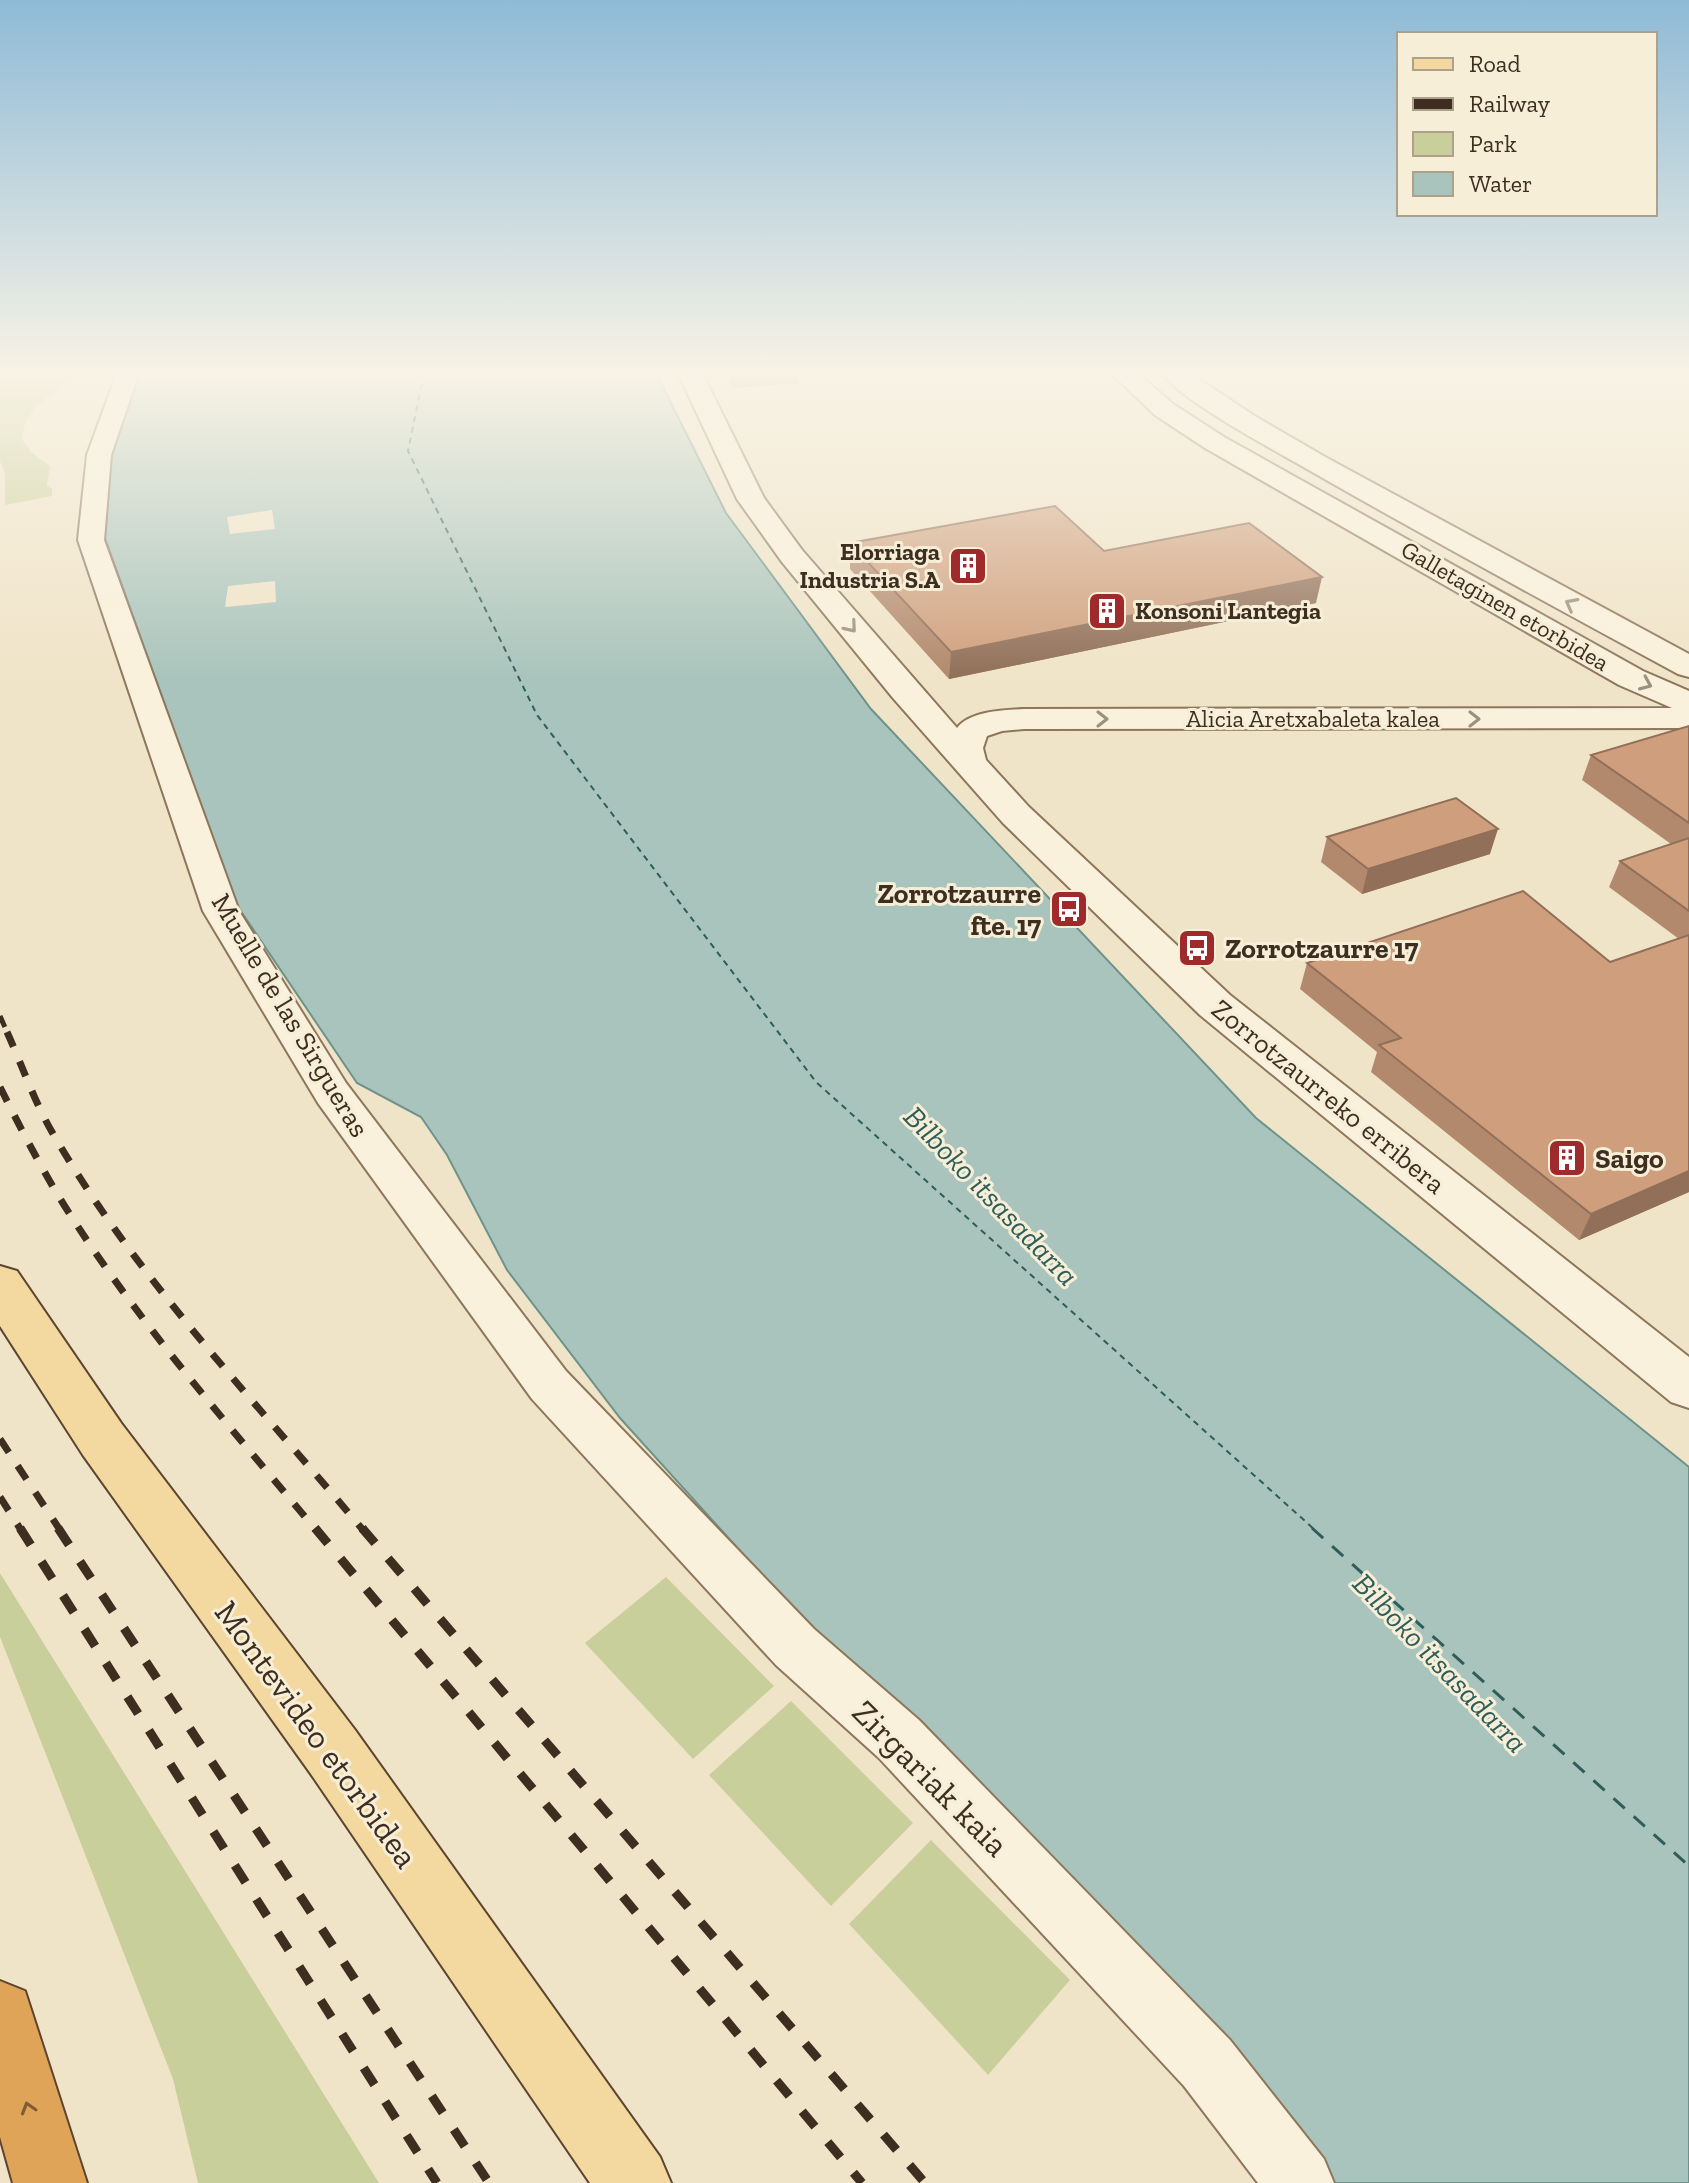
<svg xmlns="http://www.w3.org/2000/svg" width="1689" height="2183" font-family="'Zilla Slab',serif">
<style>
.green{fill:#c9cf9b}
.water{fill:#a9c4bc;stroke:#6f938a;stroke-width:2}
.pier{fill:#f0e4c8}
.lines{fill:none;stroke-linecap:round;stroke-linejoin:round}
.ferry-far1{stroke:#2f5d5a;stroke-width:2;stroke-dasharray:6 5;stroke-linecap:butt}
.ferry{stroke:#2f5d5a;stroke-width:3;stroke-dasharray:15 12;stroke-linecap:butt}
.pedestrian-casing{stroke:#8d765c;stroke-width:4}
.minor-casing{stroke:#8d765c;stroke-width:4}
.primary-casing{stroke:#5b4430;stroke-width:4}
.motorway-casing{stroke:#5b4430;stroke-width:4}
.pedestrian{fill:#faf1dc;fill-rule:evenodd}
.minor{fill:#faf1dc;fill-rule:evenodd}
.primary{fill:#f3d9a0;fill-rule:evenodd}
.motorway{fill:#e0a458;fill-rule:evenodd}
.rail-far2{stroke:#3d2e20;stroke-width:5;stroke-dasharray:12 12;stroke-linecap:butt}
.rail-far1{stroke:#3d2e20;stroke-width:7;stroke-dasharray:16 16;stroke-linecap:butt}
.rail{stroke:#3d2e20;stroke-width:9;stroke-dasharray:20 20;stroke-linecap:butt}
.wall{fill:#b2896c}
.shaded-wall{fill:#916f58}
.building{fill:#cf9f7d;stroke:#916f58;stroke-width:2}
.oneway{stroke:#9c907e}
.oneway2{stroke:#7e5d36}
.labels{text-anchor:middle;stroke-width:6;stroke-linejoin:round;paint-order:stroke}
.far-poi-label{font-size:24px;font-weight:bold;fill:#3d2e20;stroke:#f7eed8;text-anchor:end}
.far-street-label{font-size:24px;fill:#3d2e20;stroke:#f7eed8}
.poi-label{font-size:28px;font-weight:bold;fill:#3d2e20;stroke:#f7eed8;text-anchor:start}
.street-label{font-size:28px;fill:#3d2e20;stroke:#f7eed8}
.water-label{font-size:30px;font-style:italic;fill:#2f5d5a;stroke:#f7eed8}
.near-street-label{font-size:34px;fill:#3d2e20;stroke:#f7eed8}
</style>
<rect width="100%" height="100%" fill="#f0e4c8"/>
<!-- green -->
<path class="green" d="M 0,373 L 81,373 C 57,394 25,403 22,439 L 32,453 L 50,466 L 47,485 L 52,489 L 52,496 L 5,505 L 5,473 L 0,461 Z
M 0,1573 L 379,2183 L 198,2183 L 173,2079 L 0,1637 Z
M 666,1577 L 774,1686 L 693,1759 L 585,1643 Z
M 791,1701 L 913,1823 L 831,1906 L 709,1775 Z
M 931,1840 L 1070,1980 L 988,2075 L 849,1924 Z"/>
<!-- water -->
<path class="water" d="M 140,373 L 656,373 L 726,513 L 871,709 L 1256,1118 L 1689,1467 L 1689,2183 L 1328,2183 L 799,1616 L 620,1418 L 507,1270 L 447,1155 L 421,1117 L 357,1083 L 236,904 L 105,538 L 112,446 Z"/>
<!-- pier -->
<path class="pier" d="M 272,510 L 275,529 L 230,534 L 227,517 Z
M 275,581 L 276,602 L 225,607 L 228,586 Z"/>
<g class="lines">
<!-- ferry-far1 -->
<path class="ferry-far1" d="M 424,373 L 408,451 L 537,715 L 816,1082 L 1315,1530"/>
<!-- ferry -->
<path class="ferry" d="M 1312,1528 L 1689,1866"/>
<!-- pedestrian casing -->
<g class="pedestrian-casing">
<path id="pedestrian" d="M 117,373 L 139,373 L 111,455 L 104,540 L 239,911 L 346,1083 L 566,1371 L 814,1629 L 919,1720 L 1230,2040 L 1324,2159 L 1334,2183 L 1258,2183 L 1184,2086 L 879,1758 L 776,1665 L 532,1399 L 318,1103 L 203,911 L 78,540 L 87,455 Z"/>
</g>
<!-- minor casing -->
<g class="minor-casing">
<path id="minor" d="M 678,373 L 702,373 L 764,498 L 802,550 L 957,728 C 970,711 1004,710 1024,709 L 1672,708 L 1619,685 L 1205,448 L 1155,415 L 1111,373 L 1137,373 L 1173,404 L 1224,437 L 1643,671 L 1689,691 L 1689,728 L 1024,729 L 1002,731 L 987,736 L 983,748 L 986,760 L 1029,807 L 1230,995 L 1689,1357 L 1689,1408 L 1671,1402 L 1200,1015 L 1003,823 L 893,698 L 782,562 L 737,499 Z
M 1162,373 L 1190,373 L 1253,415 L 1327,458 L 1689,654 L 1689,677 L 1678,674 C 1549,604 1420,534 1293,461 C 1263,444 1180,399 1162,373 Z"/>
</g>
<!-- primary casing -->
<g class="primary-casing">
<path id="primary" d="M 0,1266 L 17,1271 L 121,1423 L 355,1730 L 660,2157 L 671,2183 L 590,2183 L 311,1774 L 83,1455 L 0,1326 Z"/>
</g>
<!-- motorway casing -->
<g class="motorway-casing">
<path id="motorway" d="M 0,1981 L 25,1991 L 87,2183 L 13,2183 L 0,2137 Z"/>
</g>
<!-- pedestrian -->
<use href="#pedestrian" class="pedestrian"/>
<!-- minor -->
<use href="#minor" class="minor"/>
<!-- primary -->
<use href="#primary" class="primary"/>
<!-- motorway -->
<use href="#motorway" class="motorway"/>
<!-- rail-far2 -->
<path class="rail-far2" d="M 0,1016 L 8,1034"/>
<!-- rail-far1 -->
<path class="rail-far1" d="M 7,1032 C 22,1065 34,1101 52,1132 C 136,1278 256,1402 363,1530
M 0,1087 C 22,1131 44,1174 71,1216 C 143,1328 231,1428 316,1530
M 0,1439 L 60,1530
M 0,1497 L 21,1530"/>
<!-- rail -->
<path class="rail" d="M 20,1528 L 437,2183
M 58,1528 L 489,2183
M 315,1528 L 862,2183
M 362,1528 L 925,2183"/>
</g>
<!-- wall -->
<path class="wall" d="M 726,373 L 798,373 L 798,383 L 732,388 Z
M 850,543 L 1104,551 L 1316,603 L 949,679 L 850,569 Z
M 1689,726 L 1689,1192 L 1579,1240 L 1371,1072 L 1377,1052 L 1300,989 L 1307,963 L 1610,962 L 1679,939 L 1609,887 L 1620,861 L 1671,844 L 1582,780 L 1591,755 Z
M 1327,837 L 1490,854 L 1362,894 L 1321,862 Z"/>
<!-- shaded-wall -->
<path class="shaded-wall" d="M 1322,577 L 1316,603 L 949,679 L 951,652 Z
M 1498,829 L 1490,854 L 1362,894 L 1368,869 Z
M 1689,1171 L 1689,1192 L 1579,1240 L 1591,1214 Z"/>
<!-- building -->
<path class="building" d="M 1055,506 L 1104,551 L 1249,523 L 1322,577 L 951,652 L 850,543 Z
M 1689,726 L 1689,823 L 1591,755 Z
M 1456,798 L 1498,829 L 1368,869 L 1327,837 Z
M 1689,838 L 1689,911 L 1620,861 Z
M 1523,891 L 1610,962 L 1689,935 L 1689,1171 L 1591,1214 L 1379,1045 L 1401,1038 L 1307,963 Z"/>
<!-- one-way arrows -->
<defs><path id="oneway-chevron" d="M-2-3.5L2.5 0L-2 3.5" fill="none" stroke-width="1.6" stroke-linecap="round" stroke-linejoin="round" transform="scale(2)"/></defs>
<g class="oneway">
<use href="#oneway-chevron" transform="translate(1571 604) rotate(-152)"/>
<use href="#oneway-chevron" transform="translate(851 627) rotate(50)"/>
<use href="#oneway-chevron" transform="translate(1646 684) rotate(23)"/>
<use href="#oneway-chevron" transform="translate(1102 719)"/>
<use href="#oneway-chevron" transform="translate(1474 719)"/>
</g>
<use class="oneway2" href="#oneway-chevron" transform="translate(28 2108) rotate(-107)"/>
<!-- sky -->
<linearGradient id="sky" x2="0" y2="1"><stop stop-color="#8fbad6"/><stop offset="0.55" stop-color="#f8f3e6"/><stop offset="1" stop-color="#f8f3e6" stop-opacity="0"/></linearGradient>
<rect width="1689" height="679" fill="url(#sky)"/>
<!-- icons -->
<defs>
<g id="building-square" transform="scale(2)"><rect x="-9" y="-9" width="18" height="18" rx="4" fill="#9e2a2b" stroke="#f7eed8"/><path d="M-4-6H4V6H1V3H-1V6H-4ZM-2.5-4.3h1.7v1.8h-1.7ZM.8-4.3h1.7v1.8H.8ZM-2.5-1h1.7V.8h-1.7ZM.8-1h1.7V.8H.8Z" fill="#fff"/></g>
<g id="bus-square" transform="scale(2)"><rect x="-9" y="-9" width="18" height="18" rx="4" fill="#9e2a2b" stroke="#f7eed8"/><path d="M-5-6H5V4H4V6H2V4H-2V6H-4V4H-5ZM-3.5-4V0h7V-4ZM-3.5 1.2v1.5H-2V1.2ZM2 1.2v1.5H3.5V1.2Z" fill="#fff"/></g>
</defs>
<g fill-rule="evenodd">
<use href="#building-square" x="968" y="566"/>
<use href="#building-square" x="1107" y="611"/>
<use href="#bus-square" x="1069" y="909"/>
<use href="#bus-square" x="1197" y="948"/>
<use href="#building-square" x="1567" y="1158"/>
</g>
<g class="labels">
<!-- far-poi labels -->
<g class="far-poi-label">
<text x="940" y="560">Elorriaga<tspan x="940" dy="28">Industria S.A</tspan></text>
<text x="1135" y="619" text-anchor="start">Konsoni Lantegia</text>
</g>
<!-- far-street labels -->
<g class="far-street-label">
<text transform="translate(1505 606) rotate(30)" y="8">Galletaginen etorbidea</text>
<text x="1313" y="727">Alicia Aretxabaleta kalea</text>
</g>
<!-- poi labels -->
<g class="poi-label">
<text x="1041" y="903" text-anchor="end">Zorrotzaurre<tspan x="1041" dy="32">fte. 17</tspan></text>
<text x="1225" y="958">Zorrotzaurre 17</text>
<text x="1595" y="1168">Saigo</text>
</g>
<!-- street labels -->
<g class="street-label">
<text transform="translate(291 1015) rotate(59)" y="10">Muelle de las Sirgueras</text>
<text transform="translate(1329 1096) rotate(39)" y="10">Zorrotzaurreko erribera</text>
</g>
<!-- water labels -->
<g class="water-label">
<text transform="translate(991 1196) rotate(46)" y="10">Bilboko itsasadarra</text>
<text transform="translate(1440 1663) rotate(46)" y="10">Bilboko itsasadarra</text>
</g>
<!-- near-street labels -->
<g class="near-street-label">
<text transform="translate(317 1734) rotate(54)" y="12">Montevideo etorbidea</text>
<text transform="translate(931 1778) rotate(45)" y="12">Zirgariak kaia</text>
</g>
</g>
<!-- legend -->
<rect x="1397" y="32" width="260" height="184" fill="#f7eed8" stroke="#ada18e" stroke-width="2"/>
<rect x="1413" y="58" width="40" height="12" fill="#f3d9a0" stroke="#ada18e" stroke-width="2"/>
<text x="1469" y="72" font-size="24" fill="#3d2e20">Road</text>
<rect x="1413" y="98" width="40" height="12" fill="#3d2e20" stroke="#ada18e" stroke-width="2"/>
<text x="1469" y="112" font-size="24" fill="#3d2e20">Railway</text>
<rect x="1413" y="132" width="40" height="24" fill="#c9cf9b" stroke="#ada18e" stroke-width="2"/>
<text x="1469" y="152" font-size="24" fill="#3d2e20">Park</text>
<rect x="1413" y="172" width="40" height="24" fill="#a9c4bc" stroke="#ada18e" stroke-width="2"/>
<text x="1469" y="192" font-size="24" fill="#3d2e20">Water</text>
</svg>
